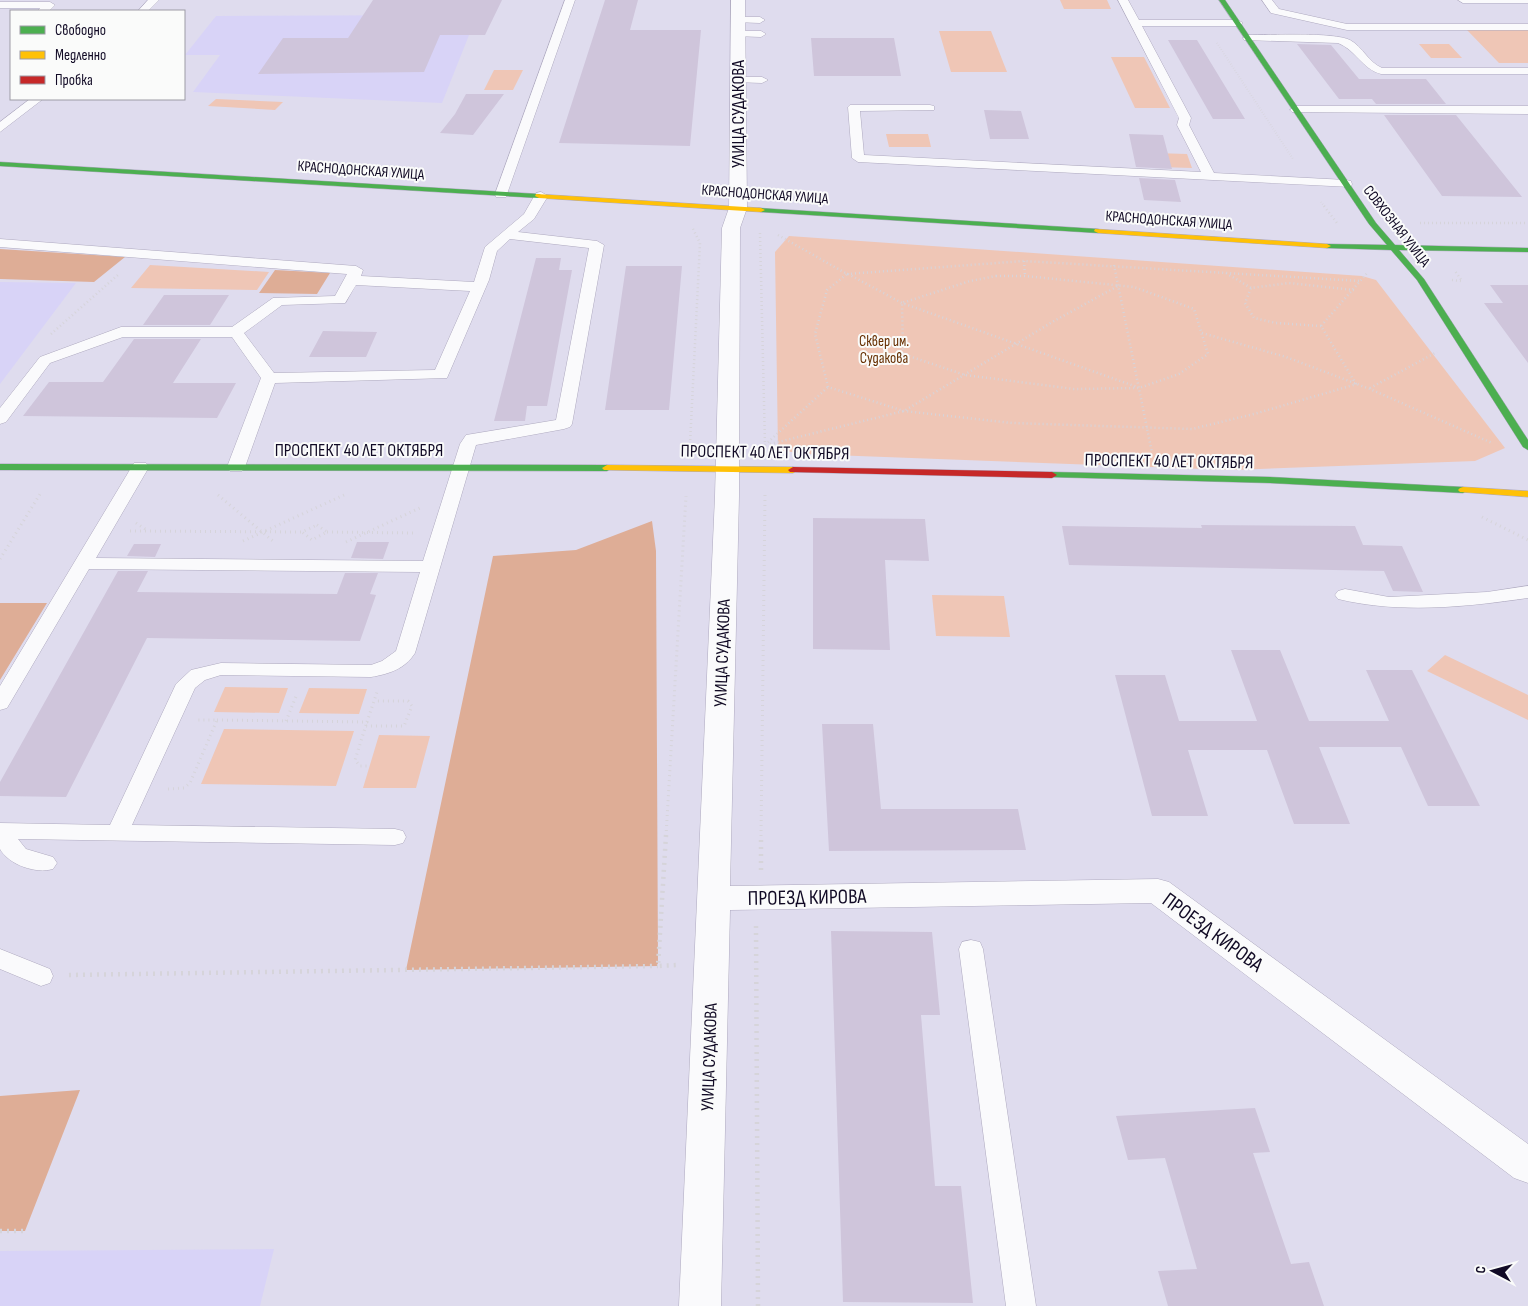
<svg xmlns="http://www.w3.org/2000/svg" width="1528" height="1306" font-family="'Sofia Sans Condensed',sans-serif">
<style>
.built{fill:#d8d3f7}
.green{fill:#efc6b6}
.forest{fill:#dead96}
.building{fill:#cfc5db}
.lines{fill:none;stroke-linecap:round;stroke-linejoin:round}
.lane-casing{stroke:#aea9bf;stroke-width:1}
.street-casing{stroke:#aea9bf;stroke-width:1}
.fast-casing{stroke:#aea9bf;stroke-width:1}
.slow-casing{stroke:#aea9bf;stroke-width:1}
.jam-casing{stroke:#aea9bf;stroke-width:1}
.path-far3{stroke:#d6d4da;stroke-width:2;stroke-dasharray:0.5 2;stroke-linecap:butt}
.path-far2{stroke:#d6d4da;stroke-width:2.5;stroke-dasharray:1 3;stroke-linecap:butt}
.path-far1{stroke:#d6d4da;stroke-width:3;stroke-dasharray:1 4;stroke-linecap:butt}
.path{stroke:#d6d4da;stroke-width:4.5;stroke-dasharray:2 5;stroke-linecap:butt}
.lane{fill:#fafafc;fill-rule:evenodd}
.street{fill:#fafafc;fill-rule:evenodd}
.fast{fill:#4caf50;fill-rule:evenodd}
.slow{fill:#ffc107;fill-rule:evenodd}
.jam{fill:#c62828;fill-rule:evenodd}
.labels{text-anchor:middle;stroke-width:4;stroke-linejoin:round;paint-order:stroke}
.far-street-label{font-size:15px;fill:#110a25;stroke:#fafbfa}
.far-park-label{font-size:15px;fill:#662e00;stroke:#fafbfa}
.street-label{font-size:18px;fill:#110a25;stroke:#fafbfa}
.near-street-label{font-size:21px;fill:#110a25;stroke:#fafbfa}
</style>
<rect width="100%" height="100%" fill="#dfdcee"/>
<!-- built -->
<path class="built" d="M 477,15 L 442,103 L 193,92 L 220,55 L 185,55 L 216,16 Z
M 0,282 L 76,283 L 0,384 Z
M 274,1249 L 260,1306 L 0,1306 L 0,1251 Z"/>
<!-- green -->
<path class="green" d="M 1060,0 L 1107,0 L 1111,9 L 1064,9 Z
M 1467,30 L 1528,30 L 1528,63 L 1499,63 Z
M 939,31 L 991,31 L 1007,72 L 951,72 Z
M 1419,44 L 1449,44 L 1462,58 L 1431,58 Z
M 1111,57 L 1144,57 L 1170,108 L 1135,108 Z
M 494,70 L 523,70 L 513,90 L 484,90 Z
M 216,99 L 283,102 L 275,110 L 208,106 Z
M 886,134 L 928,134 L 931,147 L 889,147 Z
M 1155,153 L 1187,154 L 1192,168 L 1159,167 Z
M 789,236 L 1362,276 L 1376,280 L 1505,448 L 1475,461 L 1232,470 L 805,454 L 778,450 L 775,252 Z
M 150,265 L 269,272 L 257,290 L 131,288 Z
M 932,595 L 1004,596 L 1010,637 L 936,636 Z
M 1445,655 L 1528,695 L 1528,720 L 1427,671 Z
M 225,687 L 288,688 L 279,713 L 214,712 Z
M 309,688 L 367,689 L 359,714 L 299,713 Z
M 224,729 L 354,731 L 336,786 L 201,784 Z
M 379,735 L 430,736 L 416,788 L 363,788 Z"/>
<!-- forest -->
<path class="forest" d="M 0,249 L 125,257 L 94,282 L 0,279 Z
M 275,270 L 330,273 L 317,294 L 259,293 Z
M 652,521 L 656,551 L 658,966 L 406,970 L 493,556 L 576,550 Z
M 0,603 L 47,603 L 0,680 Z
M 80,1090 L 25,1231 L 0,1231 L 0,1096 Z"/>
<!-- building -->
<path class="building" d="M 373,0 L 502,0 L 485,35 L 440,35 L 424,72 L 258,74 L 283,38 L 348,38 Z
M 605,0 L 638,0 L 630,30 L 701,30 L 690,146 L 559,143 Z
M 811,38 L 894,38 L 901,76 L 814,76 Z
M 1168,40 L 1197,40 L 1245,119 L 1213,119 Z
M 1297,44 L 1331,45 L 1359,79 L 1426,79 L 1446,104 L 1376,104 L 1372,99 L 1339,99 Z
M 466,94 L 504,94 L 473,135 L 440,133 L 455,114 Z
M 984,110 L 1021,111 L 1029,139 L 990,139 Z
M 1384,115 L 1456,115 L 1522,197 L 1442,196 Z
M 1129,134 L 1163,135 L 1172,169 L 1136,167 Z
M 1139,178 L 1175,180 L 1181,202 L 1144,200 Z
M 536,258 L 561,258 L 559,270 L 572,270 L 547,406 L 527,406 L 525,421 L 494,421 Z
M 626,266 L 682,266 L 669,410 L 605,410 Z
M 1490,285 L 1528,285 L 1528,363 L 1484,303 L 1503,303 Z
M 164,295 L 229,295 L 210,325 L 143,325 Z
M 323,331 L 377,332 L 366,357 L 309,357 Z
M 134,339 L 201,339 L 173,383 L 236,383 L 217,418 L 23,416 L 49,382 L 103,382 Z
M 813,518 L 925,519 L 929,561 L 885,560 L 890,650 L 813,649 Z
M 1201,525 L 1355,526 L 1363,545 L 1402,546 L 1423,592 L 1393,591 L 1384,571 L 1069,565 L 1062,526 L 1202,528 Z
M 357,542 L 389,542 L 383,559 L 351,558 Z
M 134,544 L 161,544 L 155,557 L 127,556 Z
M 118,571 L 148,571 L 137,592 L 337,594 L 345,573 L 378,573 L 370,594 L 376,595 L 360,641 L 147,638 L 66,797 L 0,796 L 0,782 Z
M 1231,650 L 1280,650 L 1309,721 L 1389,721 L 1366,670 L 1412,670 L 1480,806 L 1428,806 L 1401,747 L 1319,747 L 1350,824 L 1294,824 L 1267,750 L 1188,750 L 1208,816 L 1152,816 L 1115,675 L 1165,675 L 1179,721 L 1257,721 Z
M 822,724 L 873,724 L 881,809 L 1018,809 L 1026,850 L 829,851 Z
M 831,931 L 932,932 L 940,1015 L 921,1015 L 935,1186 L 961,1186 L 973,1303 L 843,1302 Z
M 1255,1108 L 1270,1152 L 1253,1153 L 1291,1264 L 1309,1262 L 1324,1306 L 1168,1306 L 1158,1271 L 1197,1269 L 1165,1158 L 1128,1160 L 1116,1116 Z"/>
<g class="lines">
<!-- lane casing -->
<g class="lane-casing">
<path id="lane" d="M 148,0 L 159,0 L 148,11 L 138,11 Z
M 565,0 L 575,0 L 507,194 L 506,197 L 496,197 L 495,194 Z
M 1118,0 L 1128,0 L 1139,20 L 1238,20 L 1243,23 L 1238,26 L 1142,26 L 1191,118 L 1189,125 L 1214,173 L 1346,180 L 1351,181 L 1352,184 L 1351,187 L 858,162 L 852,158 L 848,107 L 850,105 L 930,105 L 934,106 L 934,110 L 860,111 L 864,155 L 1201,172 L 1177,125 L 1179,118 Z
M 1262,0 L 1272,0 L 1279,9 L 1347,24 L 1528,24 L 1528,30 L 1347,30 L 1271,13 Z
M 1458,0 L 1528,0 L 1528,3 L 1463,3 Z
M 0,2 L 50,2 L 55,5 L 49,11 L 38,11 L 40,8 L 0,8 Z
M 738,17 L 760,17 L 765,20 L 760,23 L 734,22 L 733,20 Z
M 738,31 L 761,31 L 766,34 L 761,37 L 734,36 L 734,32 Z
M 1248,35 C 1269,35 1334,32 1350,40 C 1363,47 1368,62 1382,68 L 1528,68 L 1528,74 L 1381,74 C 1362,69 1356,50 1338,43 L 1244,40 L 1243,38 Z
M 738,77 L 762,77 L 768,80 L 762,83 L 734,82 L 734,78 Z
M 30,99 L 43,99 L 0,132 L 0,122 Z
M 1296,106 L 1528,106 L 1528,114 L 1292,112 L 1290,110 Z
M 541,192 L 548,196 L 534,219 L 518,232 L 597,241 L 604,245 L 572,424 L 570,427 L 564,429 L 476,445 L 415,653 C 405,669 389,674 371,677 L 221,675 L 205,680 L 195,688 L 132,825 L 395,829 L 403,831 L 406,837 L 403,843 L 395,845 L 18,839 L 26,849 L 53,857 L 57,863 L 53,869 C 36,874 9,865 0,849 L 0,823 L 110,825 L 176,684 L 191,670 L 221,663 L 371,665 L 382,661 L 396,651 L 420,572 L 89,569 L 10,703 L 7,708 L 0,710 L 0,686 L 134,463 L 146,463 L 149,467 L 96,558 L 423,561 L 460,444 L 466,435 L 556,420 L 589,248 L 510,239 L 497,251 L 489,280 L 447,378 L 275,383 L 245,467 L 242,471 L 230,471 L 227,467 L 261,378 L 232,337 L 123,337 L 50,363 L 6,422 L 0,424 L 0,408 L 40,357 L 121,327 L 232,327 L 273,298 L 335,296 L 347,274 L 0,247 L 0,239 L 356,266 L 363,270 L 361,276 L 474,282 L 485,247 L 524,214 L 536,193 ZM 356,285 L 470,291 L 435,370 L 274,373 L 244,333 L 282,305 L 345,303 Z
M 1528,586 L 1528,598 C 1466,607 1400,614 1338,599 L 1335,595 L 1338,591 L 1345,589 L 1389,597 L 1487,592 Z
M 971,940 L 980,942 L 983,949 L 1036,1306 L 1006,1306 L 959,949 L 962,942 Z
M 0,949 L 50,969 L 53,976 L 50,983 L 41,986 L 0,969 Z"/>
</g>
<!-- street casing -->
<g class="street-casing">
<path id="street" d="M 731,0 L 745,0 L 747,208 L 740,228 L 739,496 L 730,886 L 1158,879 L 1169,882 L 1528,1144 L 1528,1183 L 1514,1178 L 1151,903 L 730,910 L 721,1306 L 679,1306 L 715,496 L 722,228 L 729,208 Z"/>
</g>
<!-- fast casing -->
<g class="fast-casing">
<path id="fast" d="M 1219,0 L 1225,0 L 1376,223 L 1395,245 L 1528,248 L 1528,252 L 1399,250 L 1424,279 L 1528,440 L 1528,450 L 1523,447 L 1417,280 L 1391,250 L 1327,248 L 1323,246 L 1327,244 L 1387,245 L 1369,224 Z
M 0,162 L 539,194 L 543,196 L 539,198 L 0,166 Z
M 758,208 L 1098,229 L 1102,231 L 1098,233 L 761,212 L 757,210 Z
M 0,464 L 607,465 L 612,468 L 607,471 L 0,470 Z
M 1052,472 L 1270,477 L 1463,487 L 1468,490 L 1463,493 L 1270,483 L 1049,477 L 1047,475 L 1049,473 Z"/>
</g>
<!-- slow casing -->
<g class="slow-casing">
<path id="slow" d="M 536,194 L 761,208 L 765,210 L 761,212 L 539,198 L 535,196 Z
M 1095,229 L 1327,244 L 1331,246 L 1327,248 L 1098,233 L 1094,231 Z
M 607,465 L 793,467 L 798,470 L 793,473 L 604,470 L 602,468 Z
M 1463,487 L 1528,491 L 1528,497 L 1460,492 L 1458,490 L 1460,488 Z"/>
</g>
<!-- jam casing -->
<g class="jam-casing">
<path id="jam" d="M 793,467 L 1052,472 L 1057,475 L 1052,478 L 790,472 L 788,470 Z"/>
</g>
<!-- path-far3 -->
<path class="path-far3" d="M 1217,43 L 1293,159
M 1321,202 L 1325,207"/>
<!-- path-far2 -->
<path class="path-far2" d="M 1324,206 L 1337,223
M 1420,223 L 1528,223
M 760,233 L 765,445
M 778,235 L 847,274 L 827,290 L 815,334 L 828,387 L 904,411 L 1012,423 L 1192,429 L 1254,414 L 1357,384
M 1024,261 L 1025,276
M 1114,265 L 1152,453
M 1226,273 L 1251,288
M 847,274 L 1024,261 L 1361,281
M 848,274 L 902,303 L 1137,387
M 996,276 L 1025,276 L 1134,287 L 1194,309 L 1208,354 L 1179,374 L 1139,388 L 1074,389 L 965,375 L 903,354 L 902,303 L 970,281 Z
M 1452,280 L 1462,281 L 1455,271
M 1321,326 L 1276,323 L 1254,318 L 1245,303 L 1251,288 L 1289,283 L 1354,290
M 1202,333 L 1286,357 L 1370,389 L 1492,443
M 51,334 L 119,274
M 1356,384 L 1321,326 L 1368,272
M 1370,388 L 1437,352
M 690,444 L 700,243 L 692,227
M 770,444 L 904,411 L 1054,321 L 1118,286
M 765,445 L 828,387"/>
<!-- path-far1 -->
<path class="path-far1" d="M 218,495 L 274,542
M 1482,517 L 1528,540
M 136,523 L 148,531
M 317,525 L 327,532 L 312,540 L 302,532 Z
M 130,531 L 302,532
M 327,532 L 414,533
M 243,541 L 344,495
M 346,542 L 422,507
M 0,559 L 40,494
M 217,720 L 367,722 L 377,692
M 286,721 L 297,694
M 366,725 L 355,760 L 360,766 L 369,766
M 366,726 L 404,726 L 412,706 L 408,701 L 374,701
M 168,789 L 184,788 L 190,783 L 217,720 L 198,720
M 666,836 L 686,496
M 761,836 L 765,494"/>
<!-- path -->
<path class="path" d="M 666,835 L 658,966 L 678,965
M 761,870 L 761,835
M 756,926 L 758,1306
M 69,975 L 658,966
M 0,1231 L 25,1231"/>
<!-- lane -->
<use href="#lane" class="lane"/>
<!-- street -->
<use href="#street" class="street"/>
<!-- fast -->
<use href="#fast" class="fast"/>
<!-- slow -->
<use href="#slow" class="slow"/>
<!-- jam -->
<use href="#jam" class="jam"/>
</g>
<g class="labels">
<!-- far-street labels -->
<g class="far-street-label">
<text transform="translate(361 170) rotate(4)" y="5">КРАСНОДОНСКАЯ УЛИЦА</text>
<text transform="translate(765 194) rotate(4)" y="5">КРАСНОДОНСКАЯ УЛИЦА</text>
<text transform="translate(1169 220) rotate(4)" y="5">КРАСНОДОНСКАЯ УЛИЦА</text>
<text transform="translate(1397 226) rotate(52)" y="5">СОВХОЗНАЯ УЛИЦА</text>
</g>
<!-- far-park labels -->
<g class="far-park-label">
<text x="884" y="346">Сквер им.<tspan x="884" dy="17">Судакова</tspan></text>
</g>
<!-- street labels -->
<g class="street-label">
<text transform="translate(738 114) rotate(-90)" y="6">УЛИЦА СУДАКОВА</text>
<text x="359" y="456">ПРОСПЕКТ 40 ЛЕТ ОКТЯБРЯ</text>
<text transform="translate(765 452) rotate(1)" y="6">ПРОСПЕКТ 40 ЛЕТ ОКТЯБРЯ</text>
<text transform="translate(1169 461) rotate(1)" y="6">ПРОСПЕКТ 40 ЛЕТ ОКТЯБРЯ</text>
<text transform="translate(722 653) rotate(-88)" y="6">УЛИЦА СУДАКОВА</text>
<text transform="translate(709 1057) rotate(-88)" y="6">УЛИЦА СУДАКОВА</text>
</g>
<!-- near-street labels -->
<g class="near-street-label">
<text transform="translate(807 897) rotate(-1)" y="7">ПРОЕЗД КИРОВА</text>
<text transform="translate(1213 932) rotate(36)" y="7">ПРОЕЗД КИРОВА</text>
</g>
</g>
<!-- legend -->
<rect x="10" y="10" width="175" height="90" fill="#fafbfa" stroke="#9d9ba5"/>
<rect x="20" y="26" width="25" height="8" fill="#4caf50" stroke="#9d9ba5"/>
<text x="55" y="35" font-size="15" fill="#110a25">Свободно</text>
<rect x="20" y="51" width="25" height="8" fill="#ffc107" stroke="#9d9ba5"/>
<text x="55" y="60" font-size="15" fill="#110a25">Медленно</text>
<rect x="20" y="76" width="25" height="8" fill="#c62828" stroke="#9d9ba5"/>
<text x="55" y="85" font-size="15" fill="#110a25">Пробка</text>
<!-- north arrow -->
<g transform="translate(1493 1271) rotate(276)" stroke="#fafbfa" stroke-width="4" paint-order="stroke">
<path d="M0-4L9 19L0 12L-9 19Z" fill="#110a25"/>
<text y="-8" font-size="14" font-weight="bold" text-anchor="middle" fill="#110a25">С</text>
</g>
</svg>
